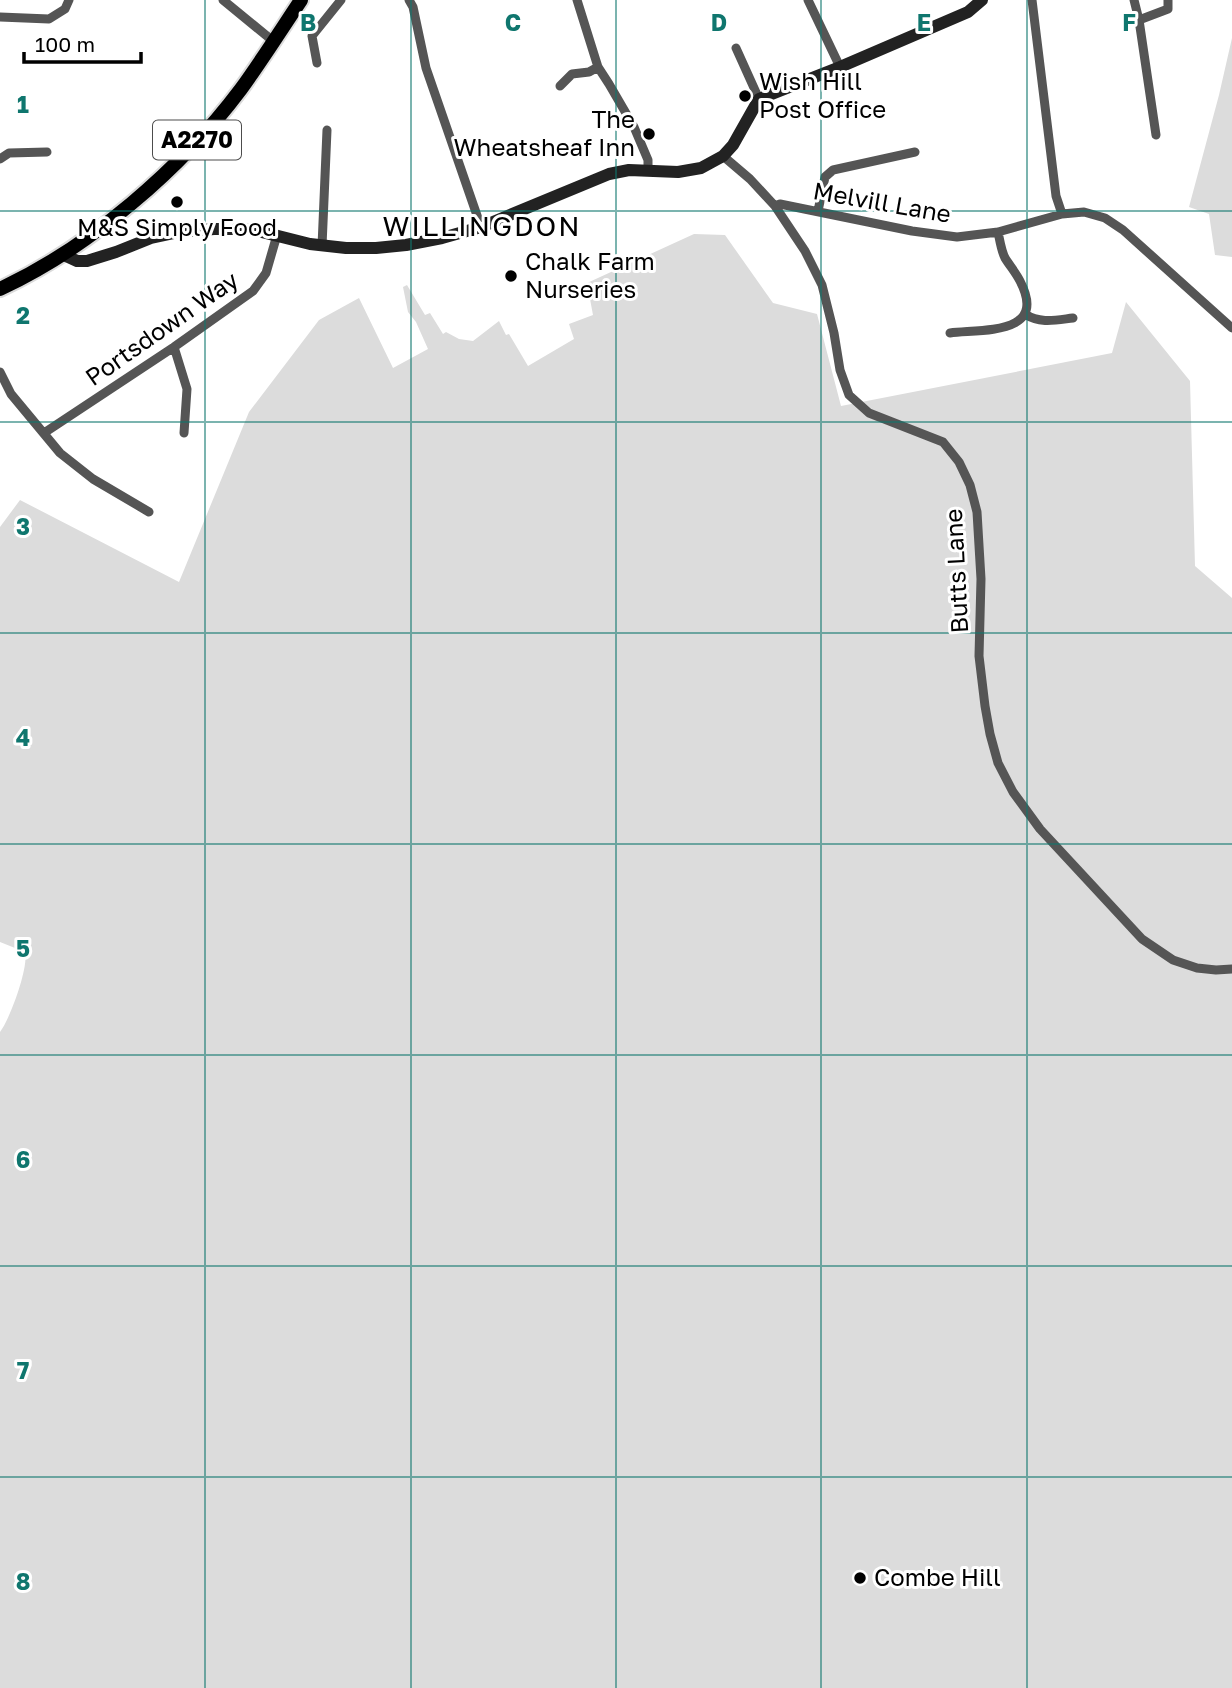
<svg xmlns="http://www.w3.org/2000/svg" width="1232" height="1688" font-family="'Golos Text',sans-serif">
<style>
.green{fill:#dcdcdc}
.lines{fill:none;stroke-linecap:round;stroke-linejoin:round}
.primary-casing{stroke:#dbdbdb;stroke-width:18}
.street{stroke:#555;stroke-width:9}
.secondary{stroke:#222;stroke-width:12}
.primary{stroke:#000;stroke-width:14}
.grid{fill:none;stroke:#0f766e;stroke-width:2;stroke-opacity:0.55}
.poi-dot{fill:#000;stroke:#fff;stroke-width:2.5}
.labels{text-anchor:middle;stroke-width:6;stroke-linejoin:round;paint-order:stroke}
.shield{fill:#fff;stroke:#4c4c4c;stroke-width:2}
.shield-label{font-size:23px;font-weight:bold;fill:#000}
.poi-label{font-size:24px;fill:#000;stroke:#fff;text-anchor:start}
.street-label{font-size:24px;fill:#000;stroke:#fff}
.quarter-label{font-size:28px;letter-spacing:2px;fill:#000;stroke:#fff}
.grid-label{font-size:23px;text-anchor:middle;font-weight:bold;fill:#0f766e;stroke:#fff;stroke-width:6;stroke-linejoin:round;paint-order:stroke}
</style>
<rect width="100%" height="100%" fill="#fff"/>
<!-- green -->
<path class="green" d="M 1232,38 L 1232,257 L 1215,255 L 1209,214 L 1189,207 L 1219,95 Z
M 694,234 L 725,235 L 773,303 L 817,314 L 841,406 L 1112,353 L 1126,302 L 1190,381 L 1195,566 L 1232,598 L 1232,1688 L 0,1688 L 0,1032 C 10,1019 29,967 25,952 L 0,942 L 0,527 L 20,500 L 179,582 L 249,412 L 319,320 L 359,298 L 393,368 L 428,349 L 416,322 L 408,312 L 403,287 L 407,285 L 425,315 L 430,313 L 443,334 L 446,332 L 459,339 L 473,341 L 499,321 L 506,335 L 509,334 L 528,366 L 574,339 L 569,324 L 593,315 L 587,283 Z"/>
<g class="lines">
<!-- primary casing -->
<g class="primary-casing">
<path id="primary" d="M 0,289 C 90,247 181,169 241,89 C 262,60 281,30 301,0"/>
</g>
<!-- street -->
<path class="street" d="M 223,0 L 273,41
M 409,0 L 413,7 L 426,68 L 481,227
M 577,0 L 598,67 L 609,84 L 634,127 L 648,160 L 648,170
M 808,0 L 840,67
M 1032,0 L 1056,196 L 1062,214
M 1134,0 L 1139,20 L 1156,135
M 0,17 L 49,19 L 65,9 L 69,0
M 1139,20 L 1168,9 L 1168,0
M 736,48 L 759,99
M 317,63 L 312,36 L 341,0
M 560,86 L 572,74 L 589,72 L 598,67
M 723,156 L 750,179 L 775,206 L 805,251 L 822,285 L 834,333 L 840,370 L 849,395 L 869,413 L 943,442 L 959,462 L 970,485 L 977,512 L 981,579 L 979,656 L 985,706 L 990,734 L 998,763 L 1013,792 L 1040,829 L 1142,939 L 1173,960 L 1197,968 L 1216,970 L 1232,969
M 0,159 L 9,153 L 47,152
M 775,206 L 780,204 L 912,231 L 957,237 L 998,232 L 1062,214 L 1084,212 L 1105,218 L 1123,230 L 1232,328
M 818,211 L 825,177 L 833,170 L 915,152
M 322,246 L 327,130
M 1025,314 C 1040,324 1056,320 1073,318
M 950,333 C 984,329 1048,335 1020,281 C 1016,273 1010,266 1005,258 C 1001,250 1000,241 998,232
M 174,347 L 187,389 L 184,433
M 0,372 L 11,394 L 60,453 L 93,479 L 149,512
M 44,433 L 174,347 L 253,291 L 266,273 L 277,235"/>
<!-- secondary -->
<path class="secondary" d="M 64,255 L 77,261 L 87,261 L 116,252 L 151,238 L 179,232 L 214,229 L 250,229 L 310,244 L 346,248 L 376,248 L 406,245 L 442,238 L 481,227 L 609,174 L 629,170 L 678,172 L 701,168 L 723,156 L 733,145 L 759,99 L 840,67 L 968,12 L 982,0"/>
<!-- primary -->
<use href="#primary" class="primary"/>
</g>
<!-- grid -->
<path class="grid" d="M 205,0 L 205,1688M 411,0 L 411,1688M 616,0 L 616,1688M 821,0 L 821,1688M 1027,0 L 1027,1688M 0,211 L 1232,211M 0,422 L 1232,422M 0,633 L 1232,633M 0,844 L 1232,844M 0,1055 L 1232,1055M 0,1266 L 1232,1266M 0,1477 L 1232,1477"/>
<!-- markers -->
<g class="poi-dot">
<circle cx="745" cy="96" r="7"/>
<circle cx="649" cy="134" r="7"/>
<circle cx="177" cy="202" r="7"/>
<circle cx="511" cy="276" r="7"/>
<circle cx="860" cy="1578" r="7"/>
</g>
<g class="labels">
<!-- shield labels -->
<rect class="shield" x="153" y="120.5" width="88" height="39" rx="5"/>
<g class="shield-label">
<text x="197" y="148">A2270</text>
</g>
<!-- poi labels -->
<g class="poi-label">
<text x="759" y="90">Wish Hill<tspan x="759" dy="28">Post Office</tspan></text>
<text x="635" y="128" text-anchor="end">The<tspan x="635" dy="28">Wheatsheaf Inn</tspan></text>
<text x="177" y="236" text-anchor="middle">M&amp;S Simply Food</text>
<text x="525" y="270">Chalk Farm<tspan x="525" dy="28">Nurseries</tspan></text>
<text x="874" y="1586">Combe Hill</text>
</g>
<!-- street labels -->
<g class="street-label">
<text transform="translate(882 203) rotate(10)" y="8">Melvill Lane</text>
<text transform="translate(162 329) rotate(-35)" y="8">Portsdown Way</text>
<text transform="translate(957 571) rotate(-93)" y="8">Butts Lane</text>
</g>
<!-- quarter labels -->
<g class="quarter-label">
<text x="482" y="236">WILLINGDON</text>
</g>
</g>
<g class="grid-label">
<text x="308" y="31">B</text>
<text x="513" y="31">C</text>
<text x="719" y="31">D</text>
<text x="924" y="31">E</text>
<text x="1129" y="31">F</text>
<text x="23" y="113">1</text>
<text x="23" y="324">2</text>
<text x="23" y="535">3</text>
<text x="23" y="746">4</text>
<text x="23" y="957">5</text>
<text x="23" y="1168">6</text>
<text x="23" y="1379">7</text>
<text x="23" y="1590">8</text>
</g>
<!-- scale -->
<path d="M24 52v10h117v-10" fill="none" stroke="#000000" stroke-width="3.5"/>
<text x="35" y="52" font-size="21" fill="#000000" stroke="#ffffff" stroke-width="5" paint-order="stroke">100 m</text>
</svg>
